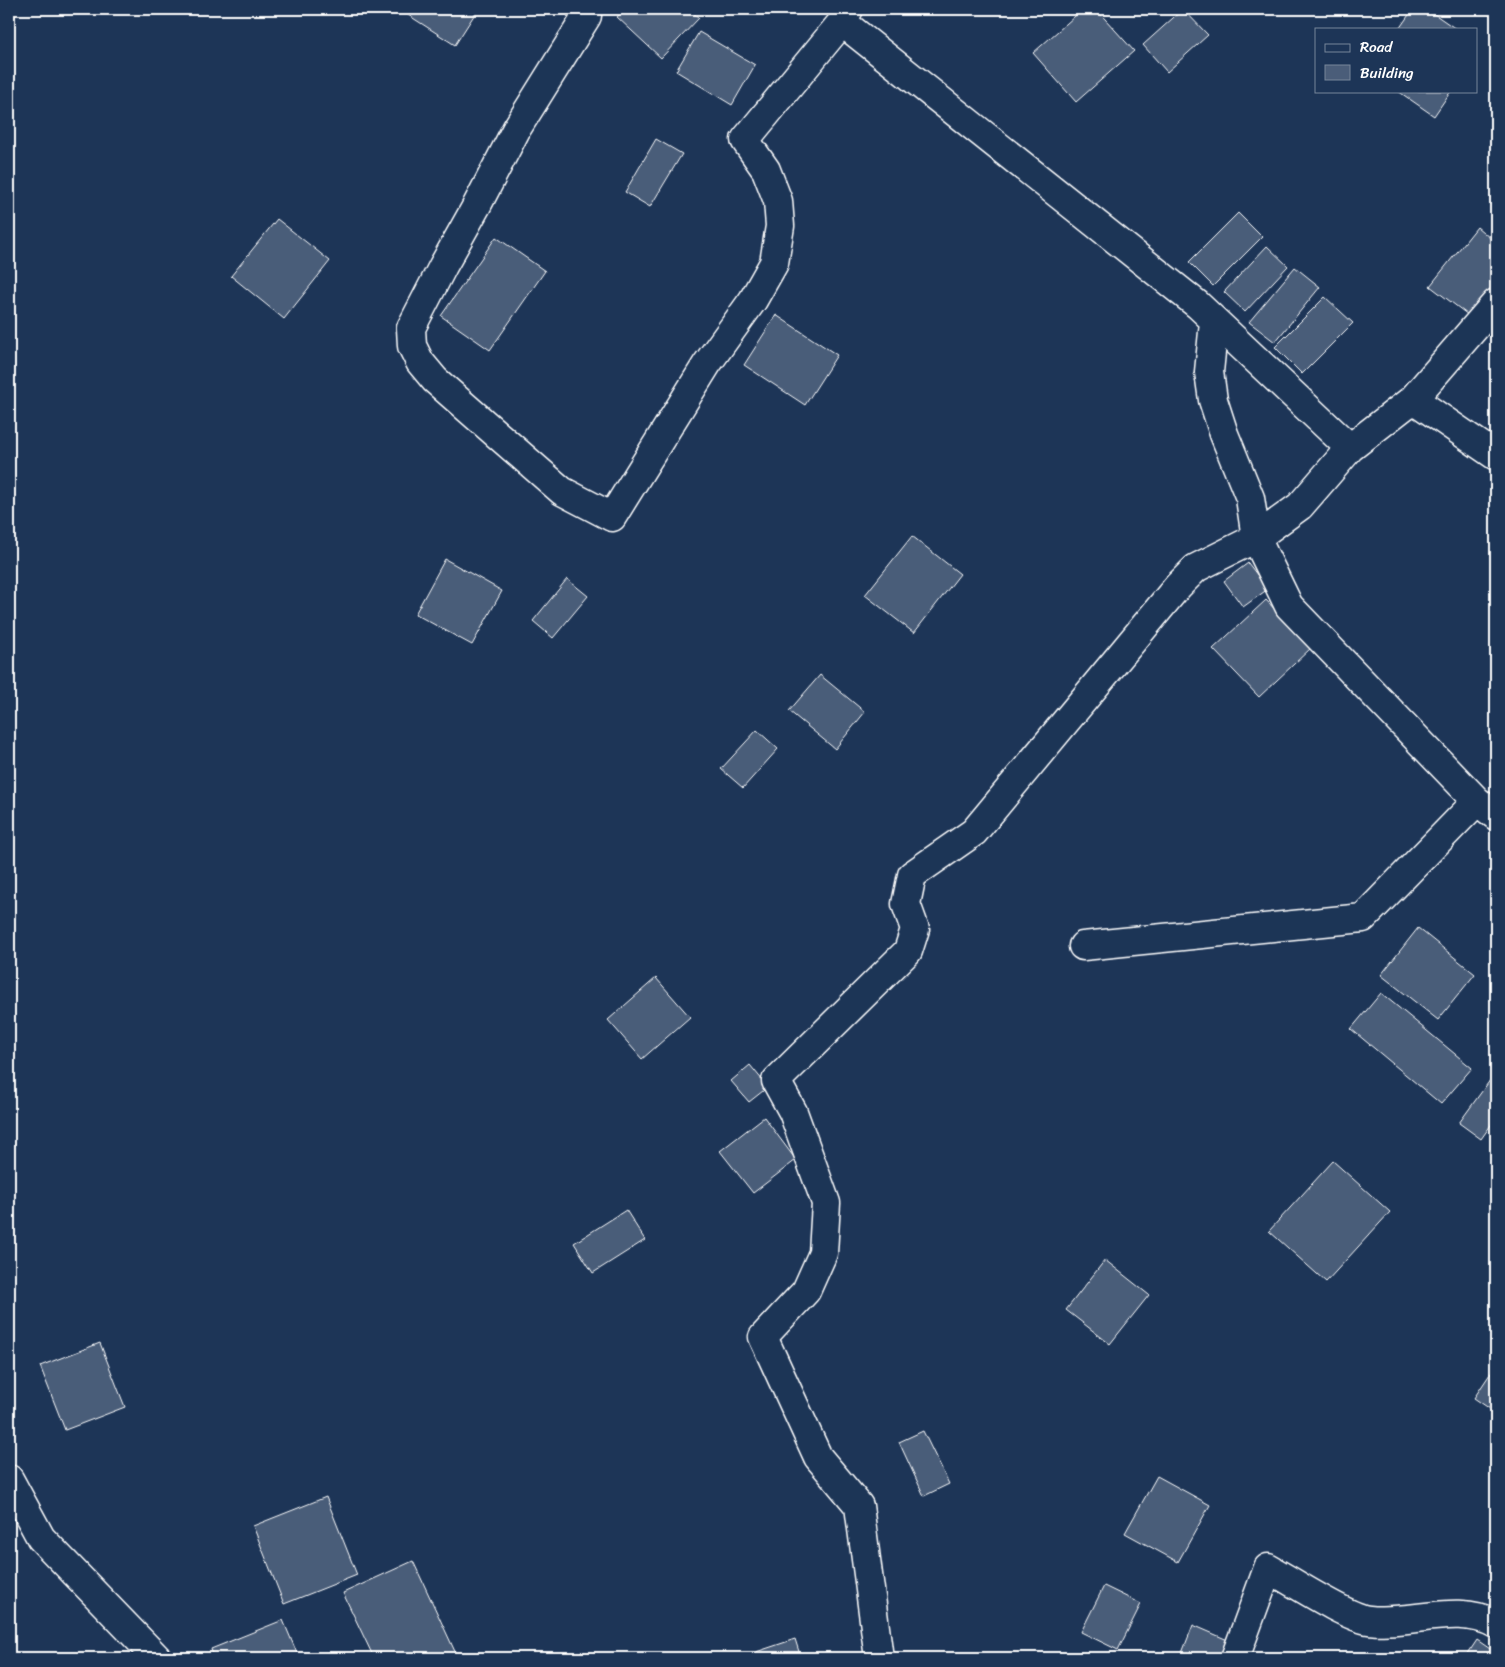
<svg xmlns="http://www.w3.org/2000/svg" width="1505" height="1667" font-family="Sriracha,sans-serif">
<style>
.building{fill:#4a5d79;stroke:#fff}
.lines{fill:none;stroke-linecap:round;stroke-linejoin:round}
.street-casing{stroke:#fff;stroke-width:31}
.street{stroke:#1d3557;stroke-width:28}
</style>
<rect width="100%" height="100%" fill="#1d3557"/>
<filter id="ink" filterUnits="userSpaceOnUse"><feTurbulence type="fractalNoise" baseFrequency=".02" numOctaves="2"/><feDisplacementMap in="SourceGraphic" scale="10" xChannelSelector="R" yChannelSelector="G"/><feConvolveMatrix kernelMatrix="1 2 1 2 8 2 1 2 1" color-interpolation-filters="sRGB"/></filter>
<g filter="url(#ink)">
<!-- building -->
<path class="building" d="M 408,9 L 478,9 L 455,45 L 405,13 Z
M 624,9 L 689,9 L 699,18 L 661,58 L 617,17 Z
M 1083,9 L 1096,9 L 1134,51 L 1076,102 L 1033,53 Z
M 1183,9 L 1208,35 L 1167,72 L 1143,45 Z
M 1413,9 L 1427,9 L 1456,29 L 1399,29 Z
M 699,32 L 755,65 L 732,105 L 676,71 Z
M 1398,91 L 1451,91 L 1434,116 Z
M 656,139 L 682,154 L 650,207 L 625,192 Z
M 1238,213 L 1262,237 L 1213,286 L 1189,262 Z
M 277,219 L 330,261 L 284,319 L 231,276 Z
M 1477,227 L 1496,243 L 1496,288 L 1472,318 L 1430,286 Z
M 496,237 L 545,271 L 490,350 L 441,316 Z
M 1267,246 L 1288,266 L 1245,312 L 1224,292 Z
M 1295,267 L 1320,287 L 1275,342 L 1249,322 Z
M 1325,297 L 1353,323 L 1302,374 L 1275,347 Z
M 776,315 L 837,355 L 805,405 L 744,365 Z
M 912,536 L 960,574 L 914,633 L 865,595 Z
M 445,559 L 502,591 L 472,645 L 415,614 Z
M 1248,563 L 1268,589 L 1243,607 L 1224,581 Z
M 567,579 L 588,596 L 553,638 L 533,621 Z
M 1266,600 L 1311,648 L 1259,697 L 1213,649 Z
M 820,675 L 865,712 L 835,749 L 789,711 Z
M 757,730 L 778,749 L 743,788 L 721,769 Z
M 1418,928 L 1475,974 L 1438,1020 L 1381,975 Z
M 656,978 L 690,1017 L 642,1059 L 608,1020 Z
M 1381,993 L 1472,1068 L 1441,1104 L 1351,1029 Z
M 750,1065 L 768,1087 L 749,1102 L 731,1081 Z
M 1496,1072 L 1496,1118 L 1481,1139 L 1459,1123 Z
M 764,1117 L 796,1160 L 753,1193 L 720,1151 Z
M 1333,1161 L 1390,1212 L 1326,1282 L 1269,1231 Z
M 626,1210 L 645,1240 L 593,1273 L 574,1243 Z
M 1105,1260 L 1149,1295 L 1110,1344 L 1066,1310 Z
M 100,1343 L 125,1407 L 65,1430 L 40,1366 Z
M 1496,1365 L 1496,1413 L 1474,1398 Z
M 923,1431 L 949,1484 L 924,1496 L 899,1442 Z
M 1157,1476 L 1210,1505 L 1178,1562 L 1125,1533 Z
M 326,1497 L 357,1575 L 284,1604 L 253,1526 Z
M 413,1561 L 458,1658 L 374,1658 L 343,1593 Z
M 1104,1586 L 1141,1604 L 1118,1650 L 1081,1632 Z
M 283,1620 L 299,1658 L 214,1658 L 211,1649 Z
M 1193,1625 L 1230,1641 L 1223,1658 L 1195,1658 L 1182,1653 Z
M 795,1639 L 801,1658 L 758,1658 L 756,1652 Z
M 1477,1640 L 1496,1653 L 1496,1658 L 1465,1658 Z"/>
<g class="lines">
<!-- street casing -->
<g class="street-casing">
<path id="street" d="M 581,9 L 587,16 L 517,128 L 476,207 L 443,266 L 411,328 L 412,346 L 420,362 L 435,380 L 500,437 L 562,491 L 612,517 L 707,364 L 753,300 L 774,263 L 780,226 L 778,201 L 766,170 L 745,140 L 842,22 L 849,9
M 842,22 L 1198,305 L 1350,448
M 1214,322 L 1209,372 L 1213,400 L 1224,434 L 1250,498 L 1256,538 L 1289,606 L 1477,801 L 1496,816
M 1413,399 L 1496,456
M 1083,946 L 1363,918 L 1477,801
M 9,1479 L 41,1538 L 157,1658
M 879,1658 L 859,1506 L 818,1457 L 763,1337 L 806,1291 L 823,1253 L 826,1203 L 793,1112 L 776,1081 L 908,951 L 915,929 L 906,904 L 912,875 L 974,832 L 1178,586 L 1196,568 L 1256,538 L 1300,506 L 1350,448 L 1413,399 L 1496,303
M 1235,1658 L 1268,1568 C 1290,1580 1347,1618 1369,1620 C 1412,1625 1457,1603 1496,1624"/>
</g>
<!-- street -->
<use href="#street" class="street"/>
</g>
</g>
<!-- margin -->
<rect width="1505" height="1667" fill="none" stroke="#1d3557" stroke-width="30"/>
<rect x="15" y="15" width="1475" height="1637" fill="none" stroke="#fff" stroke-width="2" filter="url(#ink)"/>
<!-- legend -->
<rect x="1315" y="28" width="162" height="65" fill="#1d3557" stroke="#77869a"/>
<rect x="1325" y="44" width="25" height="8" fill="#1d3557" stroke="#77869a"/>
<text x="1360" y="52" font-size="15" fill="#ffffff">Road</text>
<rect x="1325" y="65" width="25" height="15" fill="#4a5d79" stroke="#77869a"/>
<text x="1360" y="78" font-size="15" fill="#ffffff">Building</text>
</svg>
